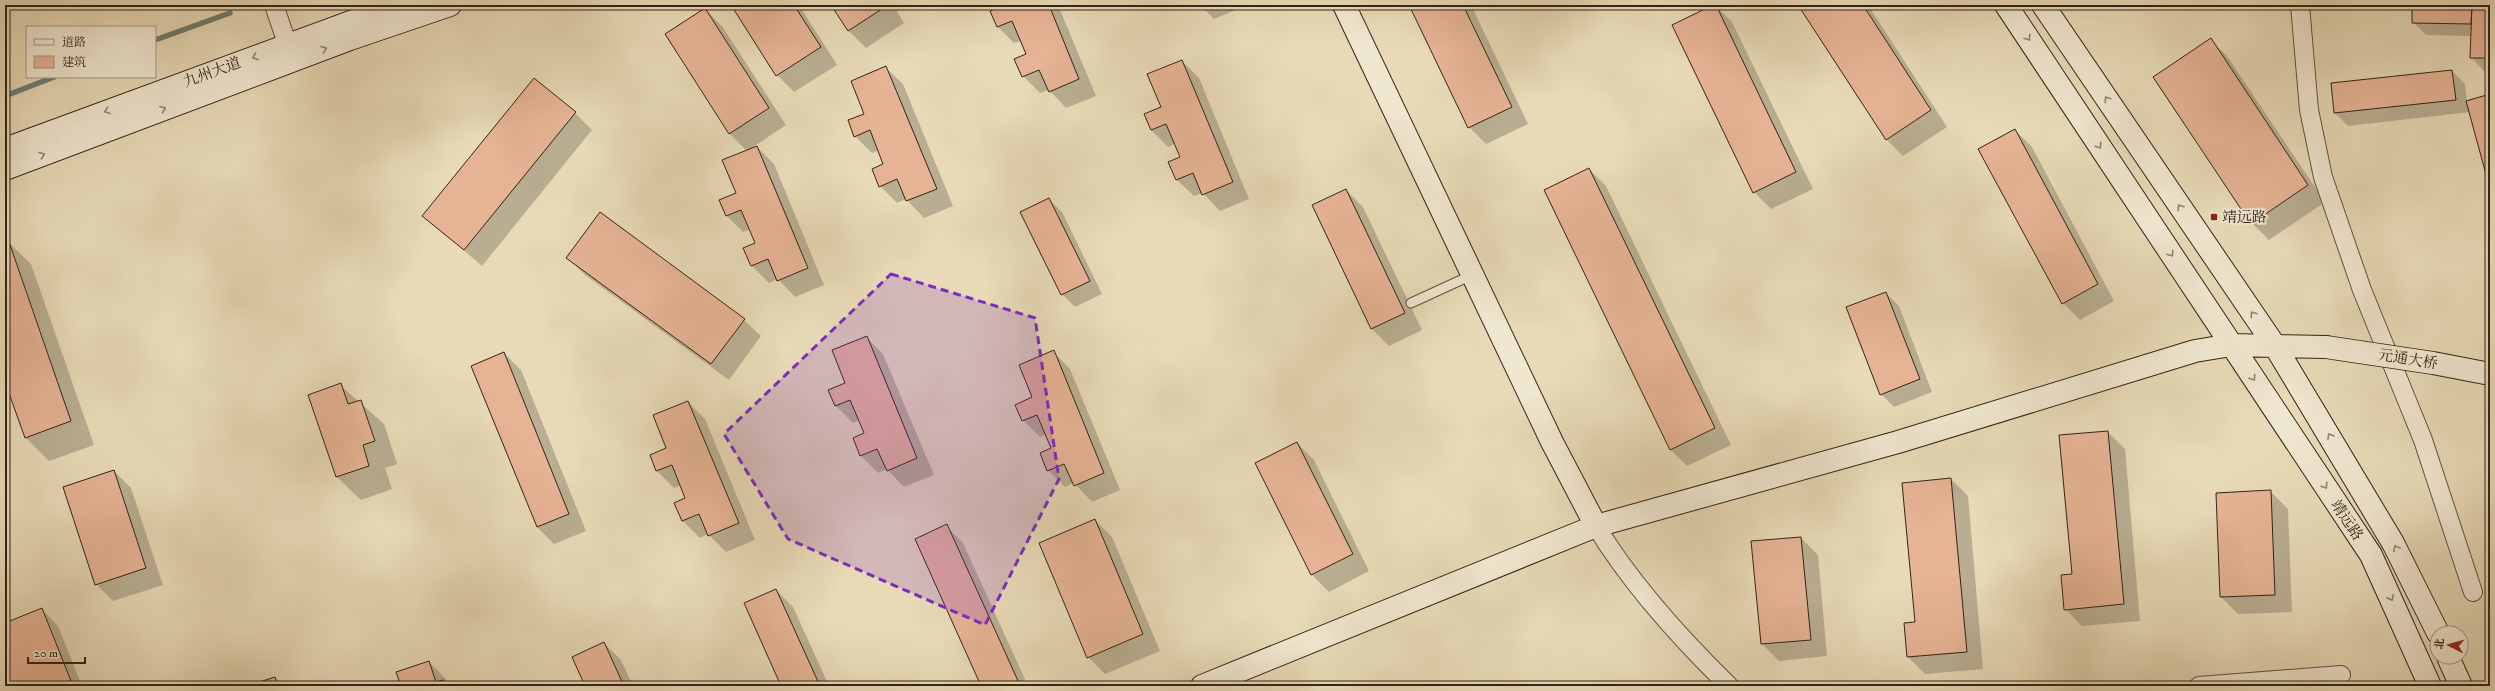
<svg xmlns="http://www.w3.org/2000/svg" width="2495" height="691" font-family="'IM FELL DW Pica','Noto Serif SC',serif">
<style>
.shadow{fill:#0003}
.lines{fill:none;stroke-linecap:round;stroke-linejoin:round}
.stream{stroke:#6f7e73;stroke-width:5.5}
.building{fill:#e6b495;stroke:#332316}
.lane-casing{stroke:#60513e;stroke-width:11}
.street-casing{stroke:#60513e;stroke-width:20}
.secondary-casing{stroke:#332316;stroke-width:24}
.lane{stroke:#f0e7d0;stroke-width:9}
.street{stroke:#f0e7d0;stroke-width:18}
.secondary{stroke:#f0e7d0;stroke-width:22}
.secondary-bridge-casing{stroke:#332316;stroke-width:24;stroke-linecap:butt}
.secondary-bridge{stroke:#f0e7d0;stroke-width:22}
.oneway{stroke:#928573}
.marked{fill:#7b2cbf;fill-opacity:0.2;stroke:#7b2cbf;stroke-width:3;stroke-dasharray:8 5;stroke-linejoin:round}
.poi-dot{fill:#8f2418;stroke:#f0e7d0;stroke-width:1.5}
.labels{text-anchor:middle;stroke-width:4;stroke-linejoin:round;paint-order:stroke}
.street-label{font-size:15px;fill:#332316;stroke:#f0e7d0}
.poi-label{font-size:15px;fill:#332316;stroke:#f0e7d0;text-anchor:start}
</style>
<rect width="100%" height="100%" fill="#e8dab7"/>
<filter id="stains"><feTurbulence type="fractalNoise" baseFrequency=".005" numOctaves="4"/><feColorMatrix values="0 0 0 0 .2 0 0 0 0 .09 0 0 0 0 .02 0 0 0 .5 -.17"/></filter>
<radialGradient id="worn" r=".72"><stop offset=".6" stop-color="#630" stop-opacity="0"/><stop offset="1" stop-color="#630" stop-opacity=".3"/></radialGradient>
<!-- shadow -->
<path class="shadow" d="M 732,5 L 799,5 L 837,65 L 794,92 L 777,75 Z
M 832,5 L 893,5 L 904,23 L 866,48 L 849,31 Z
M 1006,5 L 1058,5 L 1096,96 L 1066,108 L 1049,90 L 1040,93 L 1023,76 L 1027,55 L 1021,41 L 1014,43 L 997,26 Z
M 1200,5 L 1242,5 L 1243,7 L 1214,19 Z
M 1410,5 L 1471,5 L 1528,124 L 1486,144 L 1469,127 Z
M 1715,5 L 1732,22 L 1813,189 L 1771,209 L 1754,192 Z
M 1799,5 L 1868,5 L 1947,127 L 1903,156 L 1886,139 Z
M 2372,5 L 2399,5 L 2399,7 L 2377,10 Z
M 2413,5 L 2490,5 L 2490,71 L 2484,71 L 2471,57 L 2472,36 L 2426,35 L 2413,22 Z
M 705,9 L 722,26 L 786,125 L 750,149 L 757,147 L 774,164 L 824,285 L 795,297 L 778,279 L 769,283 L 752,266 L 756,244 L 750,230 L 743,232 L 726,215 L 737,193 L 747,151 L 730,134 L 666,34 Z
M 2210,40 L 2227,56 L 2325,202 L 2269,240 L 2252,223 Z
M 1182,61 L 1199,78 L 1249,199 L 1220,211 L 1203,193 L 1194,196 L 1177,180 L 1181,158 L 1175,144 L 1168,147 L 1151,130 Z
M 886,68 L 903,84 L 953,206 L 924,218 L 906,199 L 897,203 L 880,186 L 885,165 L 879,150 L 872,153 L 855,136 Z
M 2452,71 L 2465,84 L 2467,102 L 2490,95 L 2490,185 L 2470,112 L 2348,126 L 2335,113 Z
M 575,113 L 592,130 L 482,266 L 424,216 Z
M 2015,130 L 2032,147 L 2114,301 L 2080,320 L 2063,303 Z
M 1589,169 L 1606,186 L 1731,445 L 1687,466 L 1670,449 Z
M 1346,190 L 1363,207 L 1422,330 L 1389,346 L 1372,329 L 1313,205 Z
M 1049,199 L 1062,212 L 1102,294 L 1075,307 L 1062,294 Z
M 5,241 L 7,241 L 31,264 L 94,445 L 49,461 L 25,437 L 5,379 Z
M 568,258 L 744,320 L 761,336 L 729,380 L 585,275 Z
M 1886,293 L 1899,306 L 1932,392 L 1894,407 L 1881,394 Z
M 866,337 L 883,354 L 934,475 L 904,487 L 887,469 L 878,473 L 861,456 L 854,439 L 865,434 L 859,420 L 853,423 L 836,406 L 829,391 L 846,383 Z
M 1053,352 L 1070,369 L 1120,490 L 1092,502 L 1074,483 L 1065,487 L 1048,470 L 1052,448 L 1047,434 L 1040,437 L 1023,420 Z
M 504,353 L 521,370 L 586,531 L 554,544 L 537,527 Z
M 340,385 L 384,424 L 397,464 L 385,468 L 392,489 L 361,500 L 337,477 L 309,395 Z
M 688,402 L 705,419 L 755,540 L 726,552 L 708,534 L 700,538 L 683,521 L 687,499 L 681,485 L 674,488 L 657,471 L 651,456 L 668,448 Z
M 2108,432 L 2125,449 L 2140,621 L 2082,626 L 2065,609 Z
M 1297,443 L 1314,460 L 1369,571 L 1329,592 L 1312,575 L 1256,463 Z
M 114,471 L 131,488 L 163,585 L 113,601 L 96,584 Z
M 1951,479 L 1968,496 L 1983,669 L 1925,674 L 1908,657 L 1905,624 L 1916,623 Z
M 2271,492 L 2288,509 L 2292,612 L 2238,614 L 2221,597 Z
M 1095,520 L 1112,537 L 1160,651 L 1105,674 L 1088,657 Z
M 946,526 L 963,543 L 1028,686 L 982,686 Z
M 1801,538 L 1818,555 L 1827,656 L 1779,661 L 1762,644 Z
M 776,590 L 793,607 L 829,686 L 783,686 Z
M 42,609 L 58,626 L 82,686 L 7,686 L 5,624 Z
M 604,643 L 621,660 L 633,686 L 586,686 Z
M 429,662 L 446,679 L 448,686 L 402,686 Z
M 275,678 L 283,686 L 250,686 Z"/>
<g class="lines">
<!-- stream -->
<path class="stream" d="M 155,40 L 230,13
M 5,96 L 54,77"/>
</g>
<!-- building -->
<path class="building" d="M 731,5 L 794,5 L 821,47 L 776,76 Z
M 831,5 L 888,5 L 848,31 Z
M 1003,5 L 1049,5 L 1079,79 L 1049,92 L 1039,70 L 1022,77 L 1014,59 L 1026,54 L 1012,21 L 997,27 L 990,11 Z
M 1409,5 L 1463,5 L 1512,107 L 1468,128 Z
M 1713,5 L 1716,5 L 1796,172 L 1753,193 L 1672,25 Z
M 1798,5 L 1863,5 L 1931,110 L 1886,140 Z
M 2412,5 L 2472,5 L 2471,24 L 2412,23 Z
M 2472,5 L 2490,5 L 2490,58 L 2470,58 Z
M 705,8 L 769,108 L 729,134 L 665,34 Z
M 2211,38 L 2308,185 L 2251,224 L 2153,77 Z
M 1182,60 L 1233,182 L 1202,195 L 1193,173 L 1176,180 L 1168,162 L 1180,157 L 1166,124 L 1151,130 L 1144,114 L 1161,107 L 1147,74 Z
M 886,66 L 937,189 L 906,201 L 897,179 L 879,187 L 872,169 L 883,164 L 870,130 L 854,137 L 848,120 L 864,114 L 851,81 Z
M 2452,70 L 2456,100 L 2334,113 L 2331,83 Z
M 534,78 L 576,112 L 464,250 L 422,216 Z
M 2490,94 L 2490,189 L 2466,101 Z
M 2015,129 L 2098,284 L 2062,304 L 1978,149 Z
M 757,146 L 808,268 L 777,281 L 768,259 L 751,266 L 743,248 L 755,243 L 741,210 L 726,216 L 719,200 L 736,193 L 722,160 Z
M 1589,168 L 1715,428 L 1670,450 L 1544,190 Z
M 1346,189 L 1405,313 L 1371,329 L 1312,205 Z
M 1049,198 L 1090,281 L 1061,295 L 1020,212 Z
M 600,212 L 745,319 L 711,364 L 566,258 Z
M 8,239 L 71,421 L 25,438 L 5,382 L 5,240 Z
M 1886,292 L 1920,379 L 1880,395 L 1846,307 Z
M 867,336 L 917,458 L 887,471 L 877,449 L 860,456 L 853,438 L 864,433 L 850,400 L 835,406 L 828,390 L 845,383 L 832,350 Z
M 1054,350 L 1104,473 L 1074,486 L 1064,464 L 1047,471 L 1040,453 L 1051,448 L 1037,415 L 1022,421 L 1015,405 L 1032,397 L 1019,365 Z
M 504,352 L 569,514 L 537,527 L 471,366 Z
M 341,383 L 348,404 L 361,400 L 375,441 L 363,445 L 369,466 L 336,477 L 308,395 Z
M 688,401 L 739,523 L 708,536 L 699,514 L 682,521 L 674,503 L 685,498 L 672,465 L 656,471 L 650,455 L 666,448 L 653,415 Z
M 2108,431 L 2124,604 L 2064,610 L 2061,575 L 2072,574 L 2059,435 Z
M 1297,442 L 1353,554 L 1311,575 L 1255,463 Z
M 114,470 L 146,568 L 95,585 L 63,487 Z
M 1951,478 L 1967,652 L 1907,657 L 1904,623 L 1915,622 L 1902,483 Z
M 2271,490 L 2275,595 L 2220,597 L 2216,493 Z
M 1095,519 L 1143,634 L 1087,658 L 1039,543 Z
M 947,524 L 1019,683 L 1013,686 L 981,686 L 915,539 Z
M 1801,537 L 1811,640 L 1761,644 L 1751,541 Z
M 776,589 L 820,686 L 781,686 L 744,603 Z
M 42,608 L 73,686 L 6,686 L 5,623 Z
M 604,642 L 624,686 L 585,686 L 572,657 Z
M 429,661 L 436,682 L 443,680 L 445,686 L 401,686 L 396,672 Z
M 275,677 L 278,686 L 247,686 Z"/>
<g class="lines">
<!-- lane casing -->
<g class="lane-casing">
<path id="lane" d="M 1411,303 L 1472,275"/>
</g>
<!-- street casing -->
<g class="street-casing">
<path id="street" d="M 274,5 L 292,58
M 2300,5 L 2309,110 L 2323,177 L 2362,290 L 2423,440 L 2473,592
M 1596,526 C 1631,584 1680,638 1729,686
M 2199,686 L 2341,675"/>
</g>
<!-- secondary casing -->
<g class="secondary-casing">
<path id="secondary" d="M 1344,5 L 1552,442 L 1596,526
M 2006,5 L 2371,555 L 2430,686
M 2043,5 L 2275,346 L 2393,543 L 2438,633
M 5,149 L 397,5
M 5,169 L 350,39 L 450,5
M 2448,657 L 2461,686
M 1202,686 L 1596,526 L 1898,442 L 2195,351 L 2231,345 L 2326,347"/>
</g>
<!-- lane -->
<use href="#lane" class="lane"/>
<!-- street -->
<use href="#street" class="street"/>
<!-- secondary -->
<use href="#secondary" class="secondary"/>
<!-- secondary-bridge casing -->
<g class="secondary-bridge-casing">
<path id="secondary-bridge" d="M 2326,347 L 2433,363 L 2490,374"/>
</g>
<!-- secondary-bridge -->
<use href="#secondary-bridge" class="secondary-bridge"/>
</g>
<!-- one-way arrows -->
<defs><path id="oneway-chevron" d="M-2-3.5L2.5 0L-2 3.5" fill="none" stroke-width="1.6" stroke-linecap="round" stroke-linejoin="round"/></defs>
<g class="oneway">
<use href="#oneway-chevron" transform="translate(2028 38) rotate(57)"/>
<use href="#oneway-chevron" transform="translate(324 49) rotate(-21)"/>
<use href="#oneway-chevron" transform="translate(255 57) rotate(160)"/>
<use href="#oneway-chevron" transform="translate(2107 99) rotate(-124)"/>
<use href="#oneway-chevron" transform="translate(163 109) rotate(-21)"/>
<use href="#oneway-chevron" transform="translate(107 111) rotate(160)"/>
<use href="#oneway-chevron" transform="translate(2099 146) rotate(56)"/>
<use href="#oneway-chevron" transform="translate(42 155) rotate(-21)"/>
<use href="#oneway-chevron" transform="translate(2180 207) rotate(-124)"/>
<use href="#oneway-chevron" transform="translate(2171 254) rotate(56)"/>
<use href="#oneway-chevron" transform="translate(2253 314) rotate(-124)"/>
<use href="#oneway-chevron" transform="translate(2253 378) rotate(56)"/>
<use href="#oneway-chevron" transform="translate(2330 436) rotate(-120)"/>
<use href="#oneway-chevron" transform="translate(2325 486) rotate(56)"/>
<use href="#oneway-chevron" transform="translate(2396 548) rotate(-118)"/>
<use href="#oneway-chevron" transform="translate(2391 598) rotate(64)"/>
</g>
<!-- marked area -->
<path class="marked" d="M 891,274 L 1035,318 L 1059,479 L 985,625 L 788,539 L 724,434 Z"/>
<!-- markers -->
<rect class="poi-dot" x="2210" y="213" width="8" height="8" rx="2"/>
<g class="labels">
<!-- street labels -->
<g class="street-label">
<text transform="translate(212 72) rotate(-20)" y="5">九州大道</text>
<text transform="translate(2408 359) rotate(9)" y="5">元通大桥</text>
<text transform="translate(2347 520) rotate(56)" y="5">靖远路</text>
</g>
<!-- poi labels -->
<g class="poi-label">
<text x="2222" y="222">靖远路</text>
</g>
</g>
<!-- margin -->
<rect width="2495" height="691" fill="none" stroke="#e8dab7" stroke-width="20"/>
<rect x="6" y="6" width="2483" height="679" fill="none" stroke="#332316" stroke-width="2"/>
<rect x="10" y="10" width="2475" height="671" fill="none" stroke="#332316"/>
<!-- legend -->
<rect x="26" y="26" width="130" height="52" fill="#f0e7d0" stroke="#a49986"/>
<rect x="34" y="39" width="20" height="6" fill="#f0e7d0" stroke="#a49986"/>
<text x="62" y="46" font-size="12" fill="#332316">道路</text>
<rect x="34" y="56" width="20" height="12" fill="#e6b495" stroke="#a49986"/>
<text x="62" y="66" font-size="12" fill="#332316">建筑</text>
<!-- north arrow -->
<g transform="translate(2449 645) rotate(276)"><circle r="19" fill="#f0e7d0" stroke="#a49986"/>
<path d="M0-3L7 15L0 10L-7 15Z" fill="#8f2418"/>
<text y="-6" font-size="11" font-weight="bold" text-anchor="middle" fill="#332316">北</text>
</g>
<!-- scale -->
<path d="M28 657v6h57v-6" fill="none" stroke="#332316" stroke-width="2"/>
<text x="34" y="657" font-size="12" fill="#332316" stroke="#f0e7d0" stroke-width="3" paint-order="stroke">20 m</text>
<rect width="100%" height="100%" filter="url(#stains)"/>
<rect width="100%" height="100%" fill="url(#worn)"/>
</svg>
